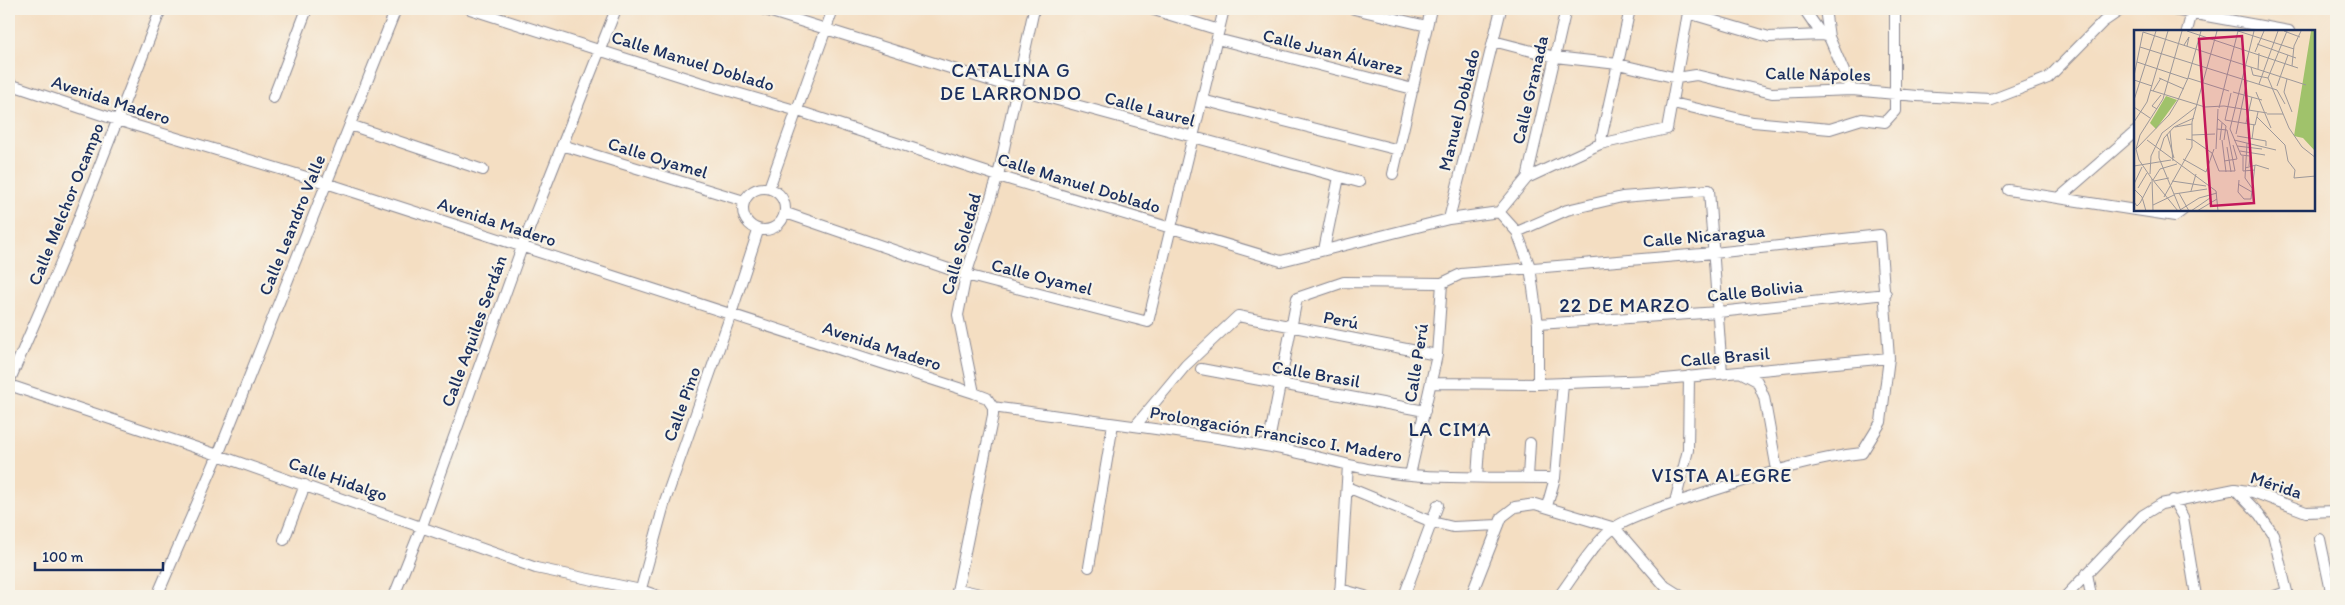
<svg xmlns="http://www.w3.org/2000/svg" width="2345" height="605" font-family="Itim,sans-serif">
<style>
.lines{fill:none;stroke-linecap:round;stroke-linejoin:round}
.minor-casing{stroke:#888690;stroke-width:12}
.minor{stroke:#fff;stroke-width:10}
.labels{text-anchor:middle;stroke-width:4.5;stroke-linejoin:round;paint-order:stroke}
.street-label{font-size:18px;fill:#1b2f5e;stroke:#f7f3e8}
.quarter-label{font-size:20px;letter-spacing:1px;fill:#1b2f5e;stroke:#f7f3e8}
.inset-road{fill:none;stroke:#9d989a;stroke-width:1}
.view{fill:#c2185b;fill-opacity:0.15;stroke:#c2185b;stroke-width:2.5}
.inset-edge{fill:none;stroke:#1b2f5e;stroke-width:2.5}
</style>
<rect width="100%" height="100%" fill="#f7f3e8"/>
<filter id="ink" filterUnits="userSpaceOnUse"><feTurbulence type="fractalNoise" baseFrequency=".02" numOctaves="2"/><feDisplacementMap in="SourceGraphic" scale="10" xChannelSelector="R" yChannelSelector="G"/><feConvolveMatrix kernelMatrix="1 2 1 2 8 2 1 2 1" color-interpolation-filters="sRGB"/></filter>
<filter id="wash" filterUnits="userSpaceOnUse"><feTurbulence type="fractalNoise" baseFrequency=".0096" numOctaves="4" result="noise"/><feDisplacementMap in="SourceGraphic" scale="20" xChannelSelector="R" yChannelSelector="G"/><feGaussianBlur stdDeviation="1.12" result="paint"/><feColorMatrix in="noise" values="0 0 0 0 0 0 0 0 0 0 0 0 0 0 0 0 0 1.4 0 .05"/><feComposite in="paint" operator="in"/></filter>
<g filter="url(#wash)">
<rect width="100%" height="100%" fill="#f4dec2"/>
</g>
<g filter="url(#ink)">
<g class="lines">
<!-- minor casing -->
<g class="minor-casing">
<path id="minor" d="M 470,9 L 699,82 L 798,111 L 998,176 L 1281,261 L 1449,219 L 1499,212 L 1527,178 L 1600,144 L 1667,129 L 1688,13 L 1769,37 L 1822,35
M 762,9 L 1017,89 L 1359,182
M 1151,9 L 1219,30
M 1354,9 L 1427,26
M 1804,9 L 1822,35 L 1826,36
M 1825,9 L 1829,37 L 1852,90
M 2168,9 L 2289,31
M 2187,31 L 2192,12
M 1217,39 L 1413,89
M 1493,41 L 1555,57 L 1618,64 L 1677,78 L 1696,75 L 1772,93 L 1852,90 L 1917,96 L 1991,100 L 2048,78 L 2103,22 L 2122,9
M 9,84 L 117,120 L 326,183 L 974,393
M 273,98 L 307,9
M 1202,100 L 1399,150
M 1673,103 L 1753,122 L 1830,129 L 1862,119 L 1885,122 L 1895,111 L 1895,9
M 350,125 L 483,170
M 1600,144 L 1630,9
M 562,145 L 744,201
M 1393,174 L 1431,9
M 1527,178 L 1566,9
M 769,188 L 833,9
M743 209a21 21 0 1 1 42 0a21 21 0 1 1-42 0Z
M 2008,190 L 2135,210
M 2059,198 L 2135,132
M 2136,210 L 2175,216 L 2183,210
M 1499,212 L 1517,232 L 1530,267 L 1538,324 L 1538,384
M 786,213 L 966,275 L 1148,322 L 1224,9
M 1449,219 L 1501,9
M 1517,232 L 1567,210 L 1622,197 L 1709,190 L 1722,373
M 1324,250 L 1339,177
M 1538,324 L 1719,312 L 1886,294
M 1201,369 L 1425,411
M 1740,372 L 1757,381 L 1764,397 L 1777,470
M 9,382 L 68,246 L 161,9
M 1431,383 L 1538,384 L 1654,380 L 1889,358
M 9,385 L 218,455 L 536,568 L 641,590 L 658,596
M 993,407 C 1084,420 1175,430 1266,446 C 1314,454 1362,472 1411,475 C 1459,479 1507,477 1555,478
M 1136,425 L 1186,365 L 1238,316 L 1437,355
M 1268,446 L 1297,298 L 1344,282 L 1442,283 L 1461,274 L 1714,253 L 1880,235 L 1889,358 L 1881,422 L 1862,453 C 1805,459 1751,479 1696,496 C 1674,503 1633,515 1614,528 C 1593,543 1574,576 1559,596
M 1410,475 L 1437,355 L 1442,283
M 1477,477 L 1480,433
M 1528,477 L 1530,443
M 1347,487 L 1432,522 L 1453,527 L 1499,525
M 2235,489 L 2259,514 L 2273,534 L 2288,596
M 2173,500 L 2183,517 L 2196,596
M 1675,502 L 1688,450 L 1689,376
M 1547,506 L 1555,478 L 1563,383
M 2320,539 L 2332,596
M 284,540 L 305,485
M 1089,567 L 1113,424
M 2087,573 L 2091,596
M 958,589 L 989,596
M 1340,589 L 1365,596
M 157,596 L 218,455 L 396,9
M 394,596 L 422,526 L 522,247 L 616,9
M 639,596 L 665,501 L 731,314 L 758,231
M 956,596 L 993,415 L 993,407 L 987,398 L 974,393 L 958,315 L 966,275 L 998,176 L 1034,9
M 1340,596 L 1348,465
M 1404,596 L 1438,505
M 1471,596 L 1502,517 L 1515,507 L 1535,504 L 1615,528 L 1665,586 L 1681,596
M 2066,596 L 2143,515 L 2161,504 L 2235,489 L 2253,492 L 2306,512 L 2336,511
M 2275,596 L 2286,592"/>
</g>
<!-- minor -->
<use href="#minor" class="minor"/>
</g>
</g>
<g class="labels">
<!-- street labels -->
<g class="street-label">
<text transform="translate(1333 52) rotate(14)" y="6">Calle Juan Álvarez</text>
<text transform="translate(693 61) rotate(17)" y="6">Calle Manuel Doblado</text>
<text transform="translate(1818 74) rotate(1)" y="6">Calle Nápoles</text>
<text transform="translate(1530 90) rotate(-77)" y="6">Calle Granada</text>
<text transform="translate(111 100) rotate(18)" y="6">Avenida Madero</text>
<text transform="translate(1150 109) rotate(15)" y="6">Calle Laurel</text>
<text transform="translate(1459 110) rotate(-76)" y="6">Manuel Doblado</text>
<text transform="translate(658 158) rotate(17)" y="6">Calle Oyamel</text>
<text transform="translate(1079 183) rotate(17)" y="6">Calle Manuel Doblado</text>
<text transform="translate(66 204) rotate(-68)" y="6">Calle Melchor Ocampo</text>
<text transform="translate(497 222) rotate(18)" y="6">Avenida Madero</text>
<text transform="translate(292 225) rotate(-68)" y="6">Calle Leandro Valle</text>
<text transform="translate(1704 236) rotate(-5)" y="6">Calle Nicaragua</text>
<text transform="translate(961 244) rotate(-74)" y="6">Calle Soledad</text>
<text transform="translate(1042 277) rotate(14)" y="6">Calle Oyamel</text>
<text transform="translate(1755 291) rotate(-6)" y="6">Calle Bolivia</text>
<text transform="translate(1341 320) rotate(11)" y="6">Perú</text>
<text transform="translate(474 331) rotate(-70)" y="6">Calle Aquiles Serdán</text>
<text transform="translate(882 346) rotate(18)" y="6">Avenida Madero</text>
<text transform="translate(1725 357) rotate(-5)" y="6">Calle Brasil</text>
<text transform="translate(1416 363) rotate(-81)" y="6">Calle Perú</text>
<text transform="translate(1316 374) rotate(10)" y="6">Calle Brasil</text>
<text transform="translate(682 404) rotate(-70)" y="6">Calle Pino</text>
<text transform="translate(1276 434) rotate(10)" y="6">Prolongación Francisco I. Madero</text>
<text transform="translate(338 479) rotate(19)" y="6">Calle Hidalgo</text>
<text transform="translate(2276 485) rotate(18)" y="6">Mérida</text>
</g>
<!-- quarter labels -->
<g class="quarter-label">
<text x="1011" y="77">CATALINA G<tspan x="1011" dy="23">DE LARRONDO</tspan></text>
<text x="1625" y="312">22 DE MARZO</text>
<text x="1450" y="436">LA CIMA</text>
<text x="1722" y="482">VISTA ALEGRE</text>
</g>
</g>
<!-- overview -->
<g transform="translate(2134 30)">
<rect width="181" height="181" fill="#f4dec2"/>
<path d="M 177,1 L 181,1 L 181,121 L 169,108 L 160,106 ZM 32,66 L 43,70 L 22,99 L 16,93 Z" fill="#a0c26b"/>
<path class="inset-road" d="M 53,1 L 164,38M 150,1 L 166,7M 153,1 L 134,48 L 155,98 L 168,117 L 182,128M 9,2 L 172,55M 123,14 L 162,28M 50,15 L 55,7 L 53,16M 6,17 L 143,60 L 151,74M 121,22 L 130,1M 3,32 L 54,49M 158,36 L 160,16 L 167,1M 117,37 L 119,45 L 134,48M 124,39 L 125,23M 0,46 L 9,2M 25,48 L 50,59M 54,48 L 95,61M 153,49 L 150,62 L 158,82M 0,50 L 18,56M 125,54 L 144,1M 143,56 L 154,25M 16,60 L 71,77 L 90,76 L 133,83M 19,61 L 27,48M 99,62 L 128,70M 122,62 L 137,98M 97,63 L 91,90 L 121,95 L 124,82M 0,70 L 22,1M 0,77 L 16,88M 85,78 L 104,1 L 160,19M 23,79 L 18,76 L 27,65M 133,84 L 149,84M 123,87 L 151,115 L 154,131 L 161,140 L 160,148 L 182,146M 84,89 L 92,96 L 90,110M 0,92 L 13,72 L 34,1M 112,93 L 118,67M 41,97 L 58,94M 36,101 L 39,131M 33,104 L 40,128M 102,104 L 113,51M 58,105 L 81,104M 103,106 L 132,111 L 132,116M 52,109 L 59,110 L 78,123 L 85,141 L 101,141 L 93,100 L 83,99M 118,109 L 120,94M 13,110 L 82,161 L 84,181M 86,110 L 88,93M 88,110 L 92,142M 100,110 L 142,120M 113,113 L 111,148 L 118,158M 103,116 L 128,119M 93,117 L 97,142M 2,119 L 35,85 L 44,70 L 54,48 L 67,1M 82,119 L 84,79M 25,121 L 25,128 L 47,181M 26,121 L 30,108 L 40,97 L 60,88M 106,121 L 131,125M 109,126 L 109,141 L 121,140M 49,129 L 72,142 L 80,119M 90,131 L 103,129 L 99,115M 0,136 L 37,130M 115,136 L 116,126 L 107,125 L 96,99 L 120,1M 111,138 L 122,135 L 135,139M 16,144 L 17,126 L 28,103 L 62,77M 18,149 L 44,181M 19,150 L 26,139 L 43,134M 105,150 L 104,162 L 110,169 L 117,169 L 121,135M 20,151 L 35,148M 38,151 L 72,156M 0,154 L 8,137M 104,154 L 118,162M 4,158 L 13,143M 0,159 L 8,167 L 12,181M 57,161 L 62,144M 45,163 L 55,181M 40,164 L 73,159M 30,167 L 58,117 L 58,92 L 83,1M 0,172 L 3,176 L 6,173 L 17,152M 19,175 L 40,165M 46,180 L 65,168 L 83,163M 19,181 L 18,149 L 5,130 L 2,119 L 6,105 L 29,69 L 48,1M 57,181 L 76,168M 63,181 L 83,169"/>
<path class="view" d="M 108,6 L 120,173 L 77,176 L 65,9 Z"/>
<rect width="181" height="181" class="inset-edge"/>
</g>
<!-- margin -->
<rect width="2345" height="605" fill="none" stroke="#f7f3e8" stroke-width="30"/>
<!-- scale -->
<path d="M35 562v8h128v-8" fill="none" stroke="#1b2f5e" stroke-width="2.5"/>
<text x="42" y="562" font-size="15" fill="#1b2f5e" stroke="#f7f3e8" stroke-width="4" paint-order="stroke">100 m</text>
</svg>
